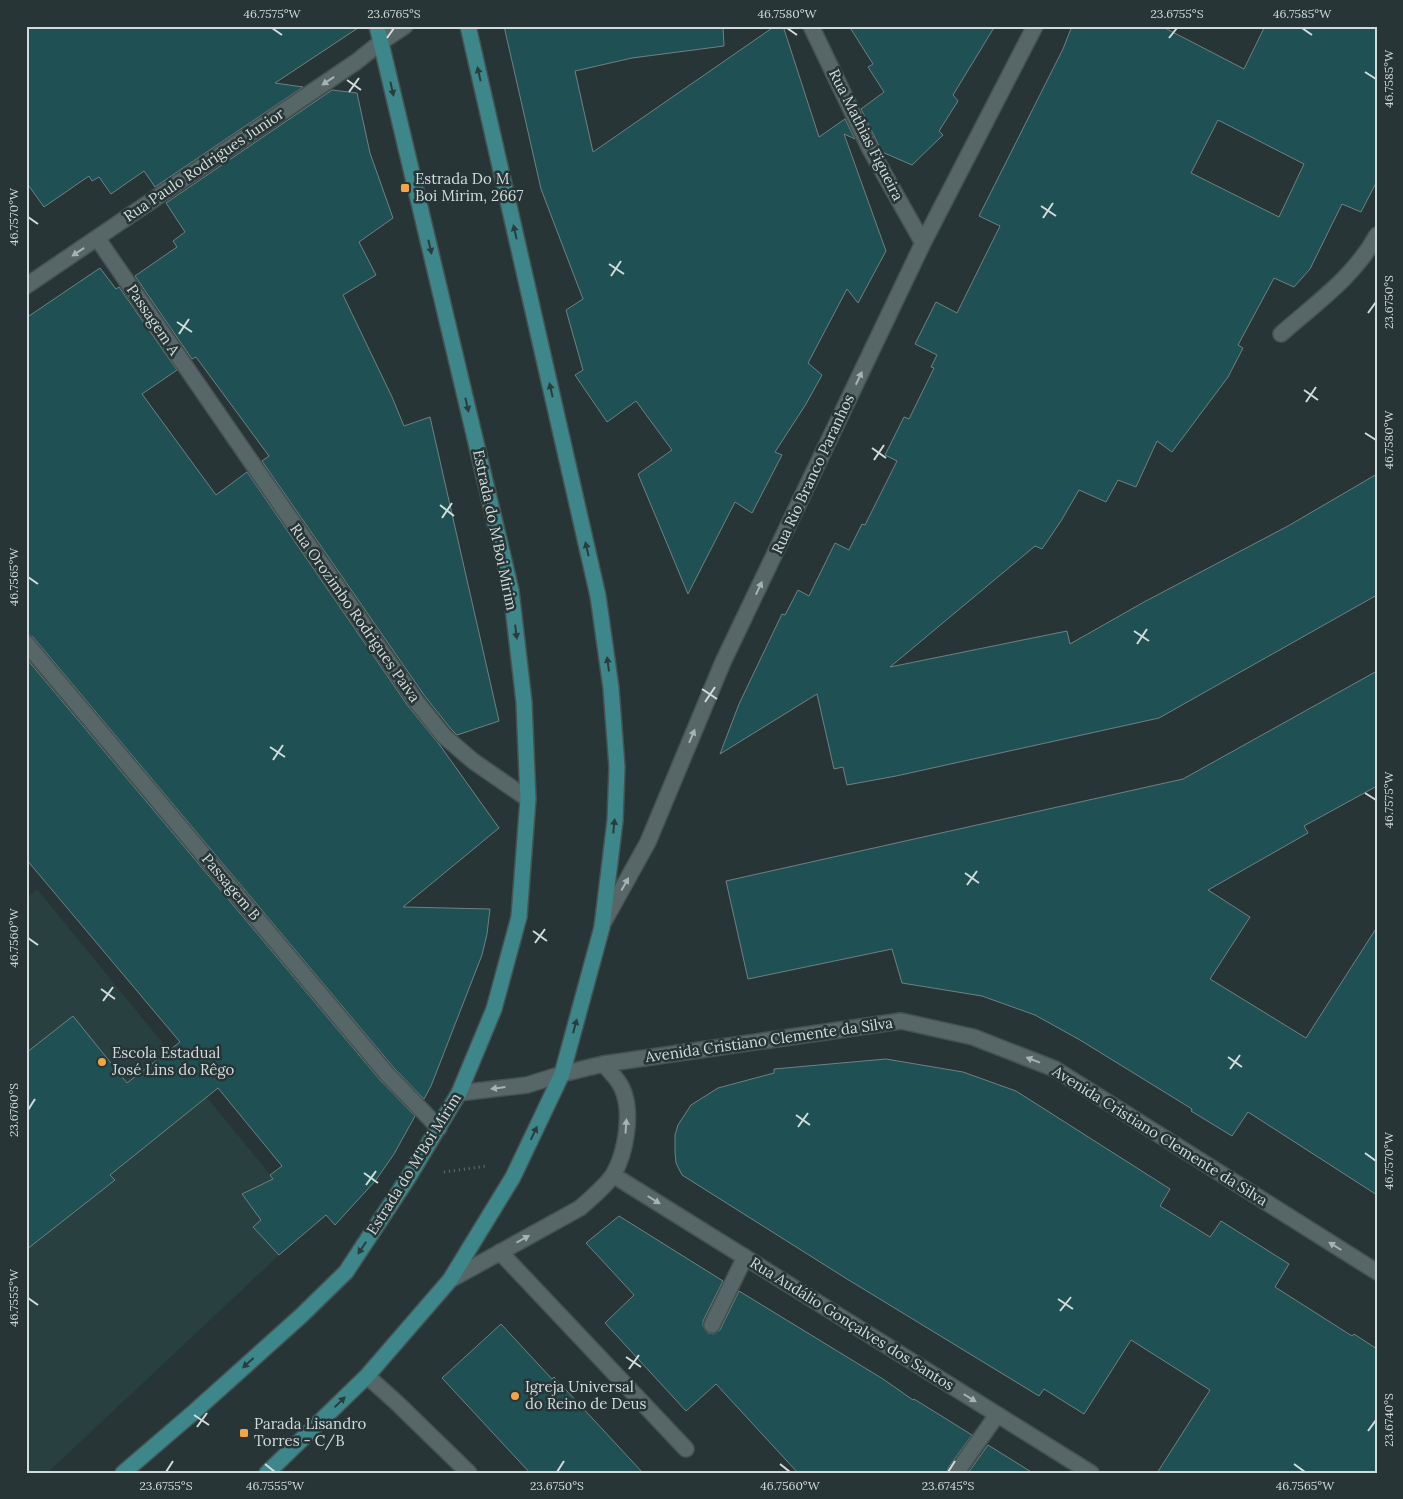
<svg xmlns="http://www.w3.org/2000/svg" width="1403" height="1499" font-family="Lora,serif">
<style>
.built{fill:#294041}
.building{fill:#1f5154;stroke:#708080;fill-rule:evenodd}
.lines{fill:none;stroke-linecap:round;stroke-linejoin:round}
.service-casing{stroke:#465252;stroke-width:18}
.minor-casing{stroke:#465252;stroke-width:18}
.tertiary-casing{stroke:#465252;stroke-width:18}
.primary-casing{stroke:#465252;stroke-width:18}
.path{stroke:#667272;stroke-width:3;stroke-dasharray:1 4;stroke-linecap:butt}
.service{stroke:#576667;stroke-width:15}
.minor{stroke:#576667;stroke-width:15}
.tertiary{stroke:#576667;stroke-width:15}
.primary{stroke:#3d868a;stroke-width:15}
.oneway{fill:#293d3e}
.oneway2{fill:#a7b2b2}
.ticks{fill:none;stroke:#d2dbdb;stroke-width:2}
.poi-dot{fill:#f5a346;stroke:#273536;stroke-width:2}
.labels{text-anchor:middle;stroke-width:5;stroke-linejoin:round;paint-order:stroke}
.street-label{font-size:15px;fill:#d2dbdb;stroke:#273536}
.poi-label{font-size:15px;fill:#d2dbdb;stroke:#273536;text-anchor:start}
.neatline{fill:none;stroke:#d2dbdb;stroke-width:2}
.ticks-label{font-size:12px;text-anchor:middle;fill:#d2dbdb}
</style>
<rect width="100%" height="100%" fill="#273536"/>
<!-- built -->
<path class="built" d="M 37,889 L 311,1225 L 47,1473 L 26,1473 L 26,899 Z"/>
<!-- building -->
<path class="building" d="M 26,26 L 361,26 L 275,83 L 303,87 L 155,187 L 144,171 L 111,194 L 99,177 L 92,181 L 89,176 L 44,207 L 26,182 Z
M 504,26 L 723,26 L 724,46 L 632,58 L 575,71 L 593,152 L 775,26 L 783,26 L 819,137 L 845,119 L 855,139 L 844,134 L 886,251 L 858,303 L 847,289 L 808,363 L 822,375 L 806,404 L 775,452 L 782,455 L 752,513 L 735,502 L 688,594 L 638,474 L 672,450 L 636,401 L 607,422 L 575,375 L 583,370 L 566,310 L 583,299 L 541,189 Z
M 849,26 L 995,26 L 953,95 L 958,101 L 939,131 L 943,135 L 912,165 L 882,152 L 861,109 L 884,92 L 868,67 L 873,64 Z
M 1072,26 L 1161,26 L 1244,69 L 1265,26 L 1377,26 L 1377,181 L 1361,212 L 1342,204 L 1310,269 L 1294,287 L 1274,278 L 1238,345 L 1243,348 L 1228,377 L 1172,452 L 1157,441 L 1136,487 L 1118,480 L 1106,502 L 1079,490 L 1061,521 L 1042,549 L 1035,546 L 890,667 L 1067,631 L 1070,644 L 1144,602 L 1288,526 L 1377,474 L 1377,595 L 1159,718 L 896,776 L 847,785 L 843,767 L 834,769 L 817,694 L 720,754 L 739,704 L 782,614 L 785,615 L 798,590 L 809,596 L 835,543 L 849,550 L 862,524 L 865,525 L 897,461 L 885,455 L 904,417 L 909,419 L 934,368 L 931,367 L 937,355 L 915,344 L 936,302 L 957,313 L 1000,226 L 979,216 L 1063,49 ZM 1218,120 L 1304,164 L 1279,217 L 1191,173 Z
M 332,90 L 357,93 L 370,153 L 393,218 L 359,242 L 376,275 L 343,295 L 392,397 L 404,426 L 430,417 L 499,721 L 457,735 L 451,729 L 424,695 L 262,461 L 269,456 L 196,357 L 192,359 L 135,276 L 177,247 L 173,241 L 185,232 L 166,203 Z
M 100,268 L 116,289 L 119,287 L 177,370 L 142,394 L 216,495 L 247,472 L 408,706 L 439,744 L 499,828 L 403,907 L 490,909 L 487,934 L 482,955 L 431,1086 L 424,1099 L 394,1068 L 33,637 L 26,634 L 26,318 Z
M 26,658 L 380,1080 L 415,1116 L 394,1154 L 376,1180 L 335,1225 L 326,1215 L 279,1255 L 253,1227 L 261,1220 L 242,1194 L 273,1179 L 270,1175 L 282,1166 L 218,1088 L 110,1175 L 115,1180 L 26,1250 L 26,1053 L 73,1016 L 127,1083 L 180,1042 L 26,859 Z
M 1377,671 L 1377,786 L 1304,826 L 1308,833 L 1208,890 L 1250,917 L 1210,979 L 1306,1038 L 1377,927 L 1377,1195 L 1248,1112 L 1232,1136 L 1191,1111 L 1192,1109 L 1080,1040 L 1035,1015 L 982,996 L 902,983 L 892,949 L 748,979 L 726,881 L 1183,779 Z
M 886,1059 L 963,1072 L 1016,1091 L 1170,1189 L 1160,1206 L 1210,1237 L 1221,1221 L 1289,1264 L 1275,1287 L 1352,1336 L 1354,1334 L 1377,1349 L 1377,1473 L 1157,1473 L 1210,1390 L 1131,1340 L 1084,1414 L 1044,1389 L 1039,1396 L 847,1279 L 682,1175 L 676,1163 L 675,1152 L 675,1135 L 678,1125 L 691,1105 L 718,1088 L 774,1073 L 774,1069 Z
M 619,1216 L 723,1281 L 703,1321 L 703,1326 L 708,1333 L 713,1334 L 720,1330 L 739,1291 L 883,1379 L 913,1400 L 914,1399 L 972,1435 L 948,1468 L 947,1473 L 798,1473 L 716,1384 L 686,1411 L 605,1323 L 634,1295 L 586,1243 Z
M 501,1324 L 552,1379 L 554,1377 L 643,1473 L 530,1473 L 442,1378 Z
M 988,1445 L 1033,1473 L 968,1473 Z"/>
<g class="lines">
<!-- service casing -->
<g class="service-casing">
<path id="service" d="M 26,643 L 387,1074 L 439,1128
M 500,1252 L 686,1449
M 712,1325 L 745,1257
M 367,1376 L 396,1402 L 469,1473"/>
</g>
<!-- minor casing -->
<g class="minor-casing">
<path id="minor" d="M 811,26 L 870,149 L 923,243
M 97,238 L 416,701 L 444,736 L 473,761 L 528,799
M 26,286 L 356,62 L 381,42
M 1281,334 C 1315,304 1355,276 1377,235
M 459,1093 L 527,1085 L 562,1074 L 603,1064 L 901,1021 L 973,1037 L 1055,1069 L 1377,1272
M 613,1175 L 1091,1473
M 450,1280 L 580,1208 C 591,1198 605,1187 613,1175 C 626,1153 633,1112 622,1088 C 618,1079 610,1071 603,1064
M 956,1473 L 997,1415"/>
</g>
<!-- tertiary casing -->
<g class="tertiary-casing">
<path id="tertiary" d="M 381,42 L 405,26
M 602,925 L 648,842 L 723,662 L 923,243 L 1035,26"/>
</g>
<!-- primary casing -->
<g class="primary-casing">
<path id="primary" d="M 123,1473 L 194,1412 L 302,1315 L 346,1272 L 408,1178 L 459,1093 L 494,1009 L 519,917 L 528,799 L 524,702 L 511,590 L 377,26
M 267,1473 L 367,1376 L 450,1280 L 513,1177 L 562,1074 L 602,927 L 615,821 L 617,767 L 611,688 L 598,596 L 468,26"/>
</g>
<!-- path -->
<path class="path" d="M 444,1172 L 487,1166"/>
<!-- service -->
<use href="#service" class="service"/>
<!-- minor -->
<use href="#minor" class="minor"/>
<!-- tertiary -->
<use href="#tertiary" class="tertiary"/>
<!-- primary -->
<use href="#primary" class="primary"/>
</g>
<!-- one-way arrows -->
<defs><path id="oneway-solid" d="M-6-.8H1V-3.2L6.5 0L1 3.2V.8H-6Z" transform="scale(1.25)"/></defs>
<g class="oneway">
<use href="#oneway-solid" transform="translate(479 74) rotate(-103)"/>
<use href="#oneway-solid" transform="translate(392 89) rotate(77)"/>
<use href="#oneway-solid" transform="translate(515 232) rotate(-103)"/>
<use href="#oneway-solid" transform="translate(430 247) rotate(77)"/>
<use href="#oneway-solid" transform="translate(551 390) rotate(-103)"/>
<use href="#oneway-solid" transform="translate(467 405) rotate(77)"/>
<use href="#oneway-solid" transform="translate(587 549) rotate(-103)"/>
<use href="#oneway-solid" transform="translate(516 632) rotate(83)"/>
<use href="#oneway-solid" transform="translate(608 664) rotate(-98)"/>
<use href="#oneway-solid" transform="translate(614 826) rotate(-84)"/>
<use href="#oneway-solid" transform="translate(575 1026) rotate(-75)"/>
<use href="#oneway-solid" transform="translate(534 1133) rotate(-64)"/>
<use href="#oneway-solid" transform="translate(362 1248) rotate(124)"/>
<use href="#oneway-solid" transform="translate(248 1363) rotate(138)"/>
<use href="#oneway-solid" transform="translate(340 1402) rotate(-44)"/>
</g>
<g class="oneway2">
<use href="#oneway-solid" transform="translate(328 81) rotate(146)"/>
<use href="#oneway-solid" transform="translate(78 252) rotate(146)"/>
<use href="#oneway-solid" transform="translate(859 378) rotate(-65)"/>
<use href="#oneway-solid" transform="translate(759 588) rotate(-65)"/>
<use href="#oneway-solid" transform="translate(692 736) rotate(-67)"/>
<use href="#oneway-solid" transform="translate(625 884) rotate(-61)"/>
<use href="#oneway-solid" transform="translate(1033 1060) rotate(-159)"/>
<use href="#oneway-solid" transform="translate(498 1088) rotate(173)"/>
<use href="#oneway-solid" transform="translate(626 1126) rotate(-86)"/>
<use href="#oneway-solid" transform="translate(654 1200) rotate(32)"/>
<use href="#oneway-solid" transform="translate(523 1239) rotate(-29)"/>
<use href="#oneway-solid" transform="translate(1335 1246) rotate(-148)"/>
<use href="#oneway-solid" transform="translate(970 1398) rotate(32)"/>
</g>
<!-- ticks -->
<path class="ticks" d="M 272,28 L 282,35M 787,28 L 797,35M 1302,28 L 1312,35M 387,38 L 394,28M 1169,38 L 1177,28M 1365,72 L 1376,79M 347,80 L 361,90M 349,92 L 359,78M 1041,206 L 1056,216M 28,217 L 38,224M 1043,218 L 1053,203M 609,264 L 624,274M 611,276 L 621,261M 1368,313 L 1376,302M 177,322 L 192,332M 179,334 L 189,319M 1304,390 L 1318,400M 1306,402 L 1316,387M 1365,433 L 1376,440M 872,448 L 886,458M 874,460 L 884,445M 440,505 L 454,516M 442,518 L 452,503M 28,577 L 38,584M 1134,631 L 1149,641M 1137,644 L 1147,629M 702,689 L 717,699M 705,702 L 715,687M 270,747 L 285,757M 273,760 L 283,745M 1365,793 L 1376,800M 965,873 L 979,883M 967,885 L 977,871M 533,931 L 547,941M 28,938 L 38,945M 535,943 L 545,929M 101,989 L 115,999M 103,1001 L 113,987M 1228,1057 L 1242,1067M 1230,1069 L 1240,1055M 28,1110 L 35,1099M 796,1115 L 810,1125M 798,1127 L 808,1113M 1365,1153 L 1376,1161M 364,1173 L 378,1183M 366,1185 L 376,1171M 28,1298 L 38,1305M 1058,1299 L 1073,1309M 1060,1311 L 1071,1297M 626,1357 L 641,1367M 629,1369 L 639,1355M 194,1415 L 209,1425M 197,1427 L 207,1413M 1368,1431 L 1376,1420M 265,1464 L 275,1472M 780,1464 L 790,1472M 1294,1464 L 1305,1472M 166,1472 L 173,1461M 557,1472 L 564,1461M 948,1472 L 955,1461"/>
<!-- markers -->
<g class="poi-dot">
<rect x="400" y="183" width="10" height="10" rx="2.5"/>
<circle cx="102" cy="1062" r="5"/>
<circle cx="515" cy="1396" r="5"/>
<rect x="239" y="1428" width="10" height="10" rx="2.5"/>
</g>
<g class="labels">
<!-- street labels -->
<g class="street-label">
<text transform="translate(866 135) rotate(63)" y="5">Rua Mathias Figueira</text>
<text transform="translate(204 165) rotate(-34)" y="5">Rua Paulo Rodrigues Junior</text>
<text transform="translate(153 320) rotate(56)" y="5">Passagem A</text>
<text transform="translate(813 474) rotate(-65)" y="5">Rua Rio Branco Paranhos</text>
<text transform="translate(495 530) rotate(78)" y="5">Estrada do M'Boi Mirim</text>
<text transform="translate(355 613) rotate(55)" y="5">Rua Orozimbo Rodrigues Paiva</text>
<text transform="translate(231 887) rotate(50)" y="5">Passagem B</text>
<text transform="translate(769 1040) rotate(-8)" y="5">Avenida Cristiano Clemente da Silva</text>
<text transform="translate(1160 1136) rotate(32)" y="5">Avenida Cristiano Clemente da Silva</text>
<text transform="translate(414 1164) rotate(-58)" y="5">Estrada do M'Boi Mirim</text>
<text transform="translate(852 1324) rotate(32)" y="5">Rua Audálio Gonçalves dos Santos</text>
</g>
<!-- poi labels -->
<g class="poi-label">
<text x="415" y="184">Estrada Do M<tspan x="415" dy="17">Boi Mirim, 2667</tspan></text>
<text x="112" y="1058">Escola Estadual<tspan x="112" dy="17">José Lins do Rêgo</tspan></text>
<text x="525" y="1392">Igreja Universal<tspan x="525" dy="17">do Reino de Deus</tspan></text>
<text x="254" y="1429">Parada Lisandro<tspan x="254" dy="17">Torres - C/B</tspan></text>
</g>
</g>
<!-- border -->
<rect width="1403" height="1499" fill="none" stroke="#273536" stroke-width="55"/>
<rect x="28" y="28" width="1348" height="1444" class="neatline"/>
<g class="ticks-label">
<text x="272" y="18">46.7575°W</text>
<text x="394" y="18">23.6765°S</text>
<text x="787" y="18">46.7580°W</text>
<text x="1177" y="18">23.6755°S</text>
<text x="1302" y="18">46.7585°W</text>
<text transform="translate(1389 79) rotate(-90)" y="4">46.7585°W</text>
<text transform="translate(14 217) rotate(-90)" y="4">46.7570°W</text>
<text transform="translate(1389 302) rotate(-90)" y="4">23.6750°S</text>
<text transform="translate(1389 440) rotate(-90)" y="4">46.7580°W</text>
<text transform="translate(14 577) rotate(-90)" y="4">46.7565°W</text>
<text transform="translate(1389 800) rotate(-90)" y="4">46.7575°W</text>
<text transform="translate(14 938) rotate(-90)" y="4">46.7560°W</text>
<text transform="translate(14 1110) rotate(-90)" y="4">23.6760°S</text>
<text transform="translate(1389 1161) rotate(-90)" y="4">46.7570°W</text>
<text transform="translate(14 1298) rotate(-90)" y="4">46.7555°W</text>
<text transform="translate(1389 1420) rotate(-90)" y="4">23.6740°S</text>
<text x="166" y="1490">23.6755°S</text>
<text x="275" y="1490">46.7555°W</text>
<text x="557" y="1490">23.6750°S</text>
<text x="790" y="1490">46.7560°W</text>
<text x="948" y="1490">23.6745°S</text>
<text x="1305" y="1490">46.7565°W</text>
</g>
</svg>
